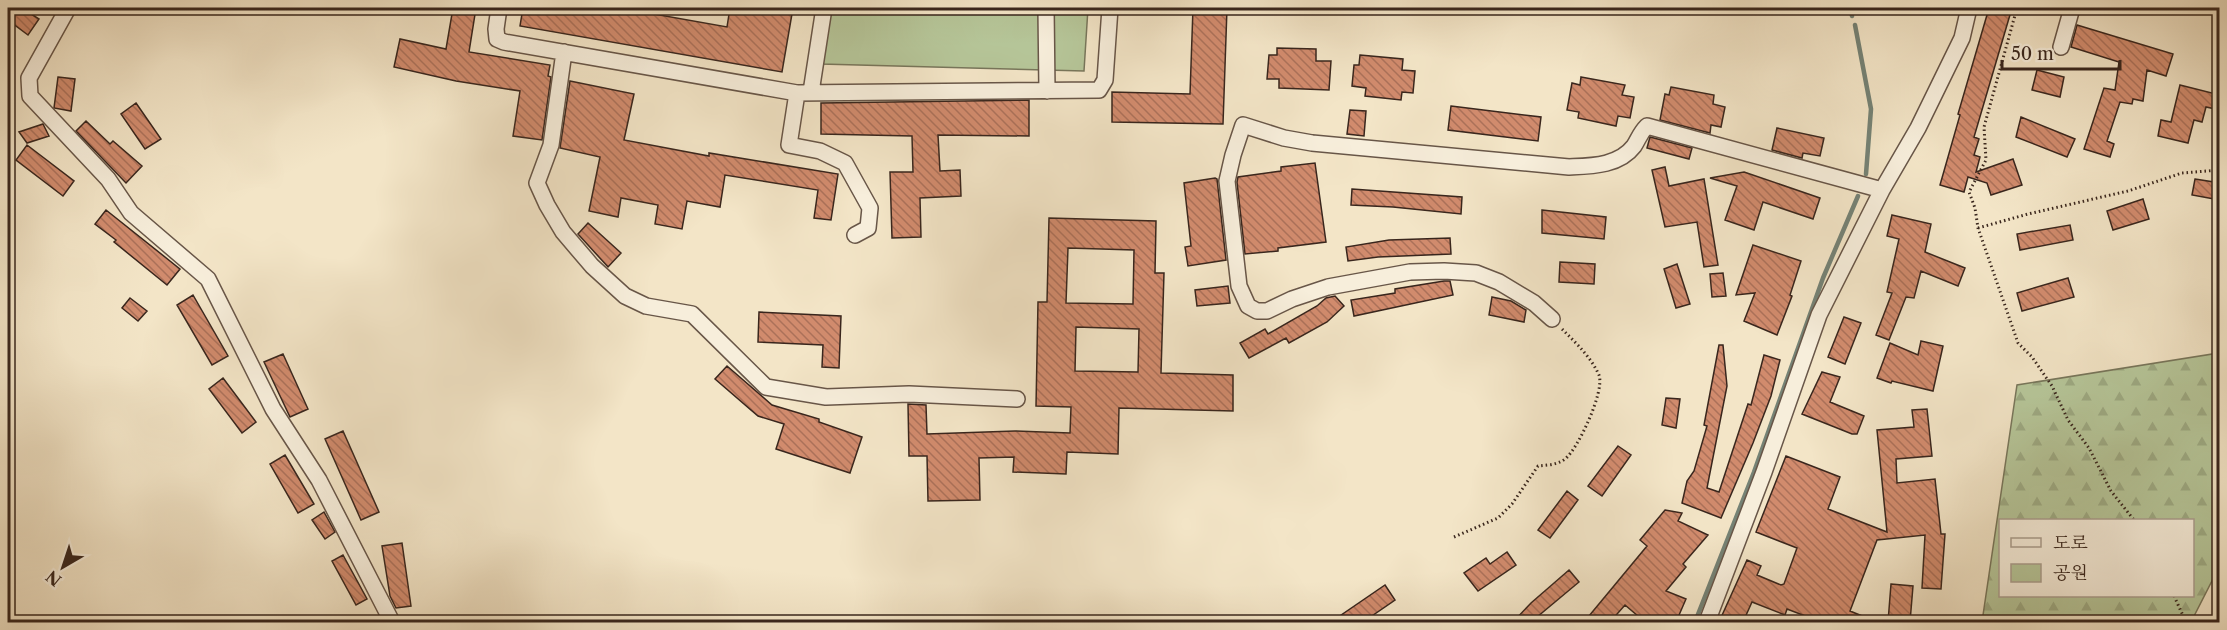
<svg xmlns="http://www.w3.org/2000/svg" width="2227" height="630" font-family="'Libre Caslon Text','Noto Serif KR',serif">
<style>
.green{fill:#b6c699;stroke:#78765b;stroke-width:1.5}
.forest{fill:url(#forest-firs);stroke:#78765b;stroke-width:1.5;fill-rule:evenodd}
.lines{fill:none;stroke-linecap:round;stroke-linejoin:round}
.stream{stroke:#758275;stroke-width:4.5}
.building{fill:url(#building-back-hatch);stroke:#39261d;stroke-width:1.5;fill-rule:evenodd}
.street-casing{stroke:#685648;stroke-width:18}
.path{stroke:#39261d;stroke-width:3;stroke-dasharray:1.5 3;stroke-linecap:butt}
.street{stroke:#f7eedb;stroke-width:15}
</style>
<defs>
<pattern id="forest-firs" width="22" height="20" patternUnits="userSpaceOnUse" patternTransform="scale(1.5)"><rect width="22" height="20" fill="#b6c699"/><path d="M5 1l3.5 6h-7zM16 11l3.5 6h-7z" fill="#9daa83"/></pattern>
<pattern id="building-back-hatch" width="6" height="6" patternUnits="userSpaceOnUse" patternTransform="scale(1.5)"><rect width="6" height="6" fill="#d18b6d"/><path d="M-1 5l2 2M0 0l6 6M5-1l2 2" fill="none" stroke="#ab7159"/></pattern>
</defs>
<rect width="100%" height="100%" fill="#f3e5c7"/>
<filter id="stains"><feTurbulence type="fractalNoise" baseFrequency=".00333" numOctaves="4"/><feColorMatrix values="0 0 0 0 .2 0 0 0 0 .09 0 0 0 0 .02 0 0 0 .5 -.17"/></filter>
<radialGradient id="worn" r=".72"><stop offset=".6" stop-color="#630" stop-opacity="0"/><stop offset="1" stop-color="#630" stop-opacity=".3"/></radialGradient>
<!-- green -->
<path class="green" d="M 829,8 L 1088,8 L 1084,71 L 821,64 Z"/>
<!-- forest -->
<path class="forest" d="M 2219,353 L 2219,567 L 2191,622 L 1982,622 L 2017,385 ZM 2000,520 L 2192,520 L 2192,596 L 2000,596 Z"/>
<g class="lines">
<!-- stream -->
<path class="stream" d="M 1850,8 L 1852,16
M 1855,25 L 1871,109 L 1866,174
M 1695,622 L 1754,472 L 1823,278 L 1858,196"/>
</g>
<!-- building -->
<path class="building" d="M 8,8 L 22,8 L 39,19 L 28,35 L 8,20 Z
M 453,8 L 476,8 L 469,52 L 550,65 L 548,76 L 551,77 L 542,140 L 513,136 L 520,91 L 456,81 L 394,67 L 400,39 L 446,49 Z
M 523,8 L 620,8 L 727,27 L 730,8 L 793,8 L 782,72 L 520,26 Z
M 1193,8 L 1227,8 L 1223,124 L 1112,122 L 1112,92 L 1190,94 Z
M 1989,8 L 2012,8 L 1974,137 L 1979,139 L 1974,155 L 1980,157 L 1976,172 L 2013,159 L 2022,185 L 1991,195 L 1987,183 L 1968,177 L 1964,192 L 1940,185 L 1960,115 L 1958,114 Z
M 2077,25 L 2173,54 L 2166,76 L 2147,70 L 2143,101 L 2133,99 L 2132,104 L 2120,102 L 2107,141 L 2114,144 L 2110,157 L 2084,149 L 2104,88 L 2115,90 L 2119,62 L 2071,47 Z
M 1277,48 L 1316,49 L 1316,61 L 1331,61 L 1329,90 L 1279,88 L 1279,79 L 1267,79 L 1269,55 L 1277,55 Z
M 1360,55 L 1403,59 L 1402,70 L 1415,71 L 1413,93 L 1402,92 L 1401,100 L 1365,96 L 1366,88 L 1352,86 L 1354,65 L 1359,65 Z
M 2037,70 L 2064,77 L 2060,97 L 2032,90 Z
M 58,77 L 75,79 L 71,111 L 54,108 Z
M 1581,77 L 1625,85 L 1622,95 L 1634,97 L 1630,118 L 1618,116 L 1616,126 L 1578,118 L 1579,112 L 1567,110 L 1572,83 L 1580,85 Z
M 570,81 L 634,94 L 624,140 L 709,156 L 709,153 L 838,174 L 831,220 L 814,218 L 818,190 L 725,175 L 720,207 L 687,201 L 682,229 L 655,224 L 658,205 L 621,198 L 618,217 L 589,211 L 600,157 L 560,148 Z
M 2180,85 L 2220,95 L 2220,110 L 2206,107 L 2202,122 L 2194,120 L 2188,143 L 2158,136 L 2161,120 L 2171,122 Z
M 1671,87 L 1714,95 L 1713,104 L 1725,107 L 1721,127 L 1711,125 L 1710,133 L 1660,120 L 1665,94 L 1669,95 Z
M 1029,100 L 1029,136 L 938,135 L 940,171 L 960,170 L 961,196 L 920,198 L 921,237 L 892,238 L 890,172 L 913,172 L 912,136 L 821,134 L 821,103 Z
M 136,103 L 161,139 L 145,149 L 121,114 Z
M 1451,106 L 1541,117 L 1538,141 L 1448,130 Z
M 1350,110 L 1366,111 L 1364,136 L 1347,134 Z
M 2021,117 L 2075,139 L 2067,157 L 2016,137 Z
M 86,121 L 110,144 L 113,141 L 142,166 L 126,183 L 76,131 Z
M 43,124 L 49,136 L 27,143 L 19,132 Z
M 1777,128 L 1824,138 L 1820,156 L 1803,153 L 1802,158 L 1772,150 Z
M 1650,137 L 1692,148 L 1689,159 L 1647,148 Z
M 27,145 L 74,181 L 63,196 L 16,160 Z
M 1315,163 L 1326,242 L 1278,248 L 1278,251 L 1245,254 L 1237,182 L 1238,177 L 1281,171 L 1281,167 Z
M 1665,167 L 1669,186 L 1704,179 L 1718,265 L 1704,267 L 1697,222 L 1665,227 L 1652,170 Z
M 1744,172 L 1820,198 L 1813,219 L 1763,202 L 1754,230 L 1725,220 L 1737,186 L 1710,178 Z
M 1215,178 L 1217,179 L 1226,260 L 1188,266 L 1185,247 L 1191,246 L 1184,183 Z
M 2195,179 L 2220,183 L 2220,200 L 2192,195 Z
M 1352,189 L 1462,197 L 1461,214 L 1393,207 L 1351,205 Z
M 2143,199 L 2149,219 L 2113,230 L 2107,211 Z
M 106,210 L 180,269 L 167,285 L 114,242 L 116,240 L 95,224 Z
M 1542,210 L 1606,217 L 1604,239 L 1542,233 Z
M 1892,215 L 1931,224 L 1925,252 L 1965,268 L 1958,286 L 1921,271 L 1914,298 L 1906,297 L 1889,340 L 1876,335 L 1892,293 L 1887,292 L 1899,239 L 1887,236 Z
M 1049,218 L 1156,221 L 1155,273 L 1164,273 L 1161,373 L 1233,375 L 1233,411 L 1119,408 L 1118,454 L 1067,452 L 1066,474 L 1013,472 L 1014,457 L 979,458 L 980,500 L 928,501 L 927,456 L 909,456 L 908,404 L 926,405 L 927,434 L 1015,431 L 1070,433 L 1071,407 L 1036,406 L 1038,302 L 1047,302 ZM 1068,248 L 1134,250 L 1133,304 L 1066,303 ZM 1076,327 L 1139,329 L 1138,372 L 1075,371 Z
M 588,223 L 621,253 L 608,267 L 578,234 Z
M 2070,225 L 2073,240 L 2020,250 L 2017,234 Z
M 1450,238 L 1451,254 L 1378,257 L 1348,261 L 1346,247 L 1389,240 Z
M 1753,245 L 1801,261 L 1790,295 L 1792,296 L 1777,335 L 1744,321 L 1755,293 L 1736,295 Z
M 1560,262 L 1595,264 L 1594,284 L 1559,282 Z
M 1677,264 L 1690,304 L 1676,308 L 1664,269 Z
M 1723,273 L 1726,296 L 1712,297 L 1710,274 Z
M 2068,278 L 2074,297 L 2022,311 L 2017,293 Z
M 1444,281 L 1450,281 L 1453,295 L 1354,316 L 1351,300 L 1395,293 L 1395,289 Z
M 1228,286 L 1230,303 L 1197,306 L 1195,290 Z
M 193,295 L 228,356 L 212,365 L 177,305 Z
M 1335,296 L 1344,306 L 1327,322 L 1289,343 L 1286,338 L 1249,358 L 1240,343 L 1265,329 L 1268,334 L 1317,306 L 1326,298 Z
M 1492,297 L 1511,301 L 1526,310 L 1524,322 L 1489,315 Z
M 130,298 L 147,311 L 138,321 L 122,308 Z
M 759,312 L 841,316 L 839,368 L 822,367 L 823,345 L 758,342 Z
M 1844,317 L 1861,323 L 1845,364 L 1828,357 Z
M 1921,341 L 1943,346 L 1933,391 L 1892,381 L 1891,383 L 1877,378 L 1890,343 L 1918,355 Z
M 1719,345 L 1723,345 L 1727,386 L 1707,488 L 1719,492 L 1748,404 L 1751,405 L 1764,355 L 1780,360 L 1771,396 L 1753,443 L 1721,518 L 1682,503 L 1687,481 L 1694,471 L 1707,426 L 1704,425 Z
M 283,354 L 308,409 L 290,417 L 264,362 Z
M 727,366 L 772,405 L 819,419 L 819,422 L 862,437 L 850,473 L 776,449 L 784,424 L 758,416 L 715,379 Z
M 1822,372 L 1840,377 L 1830,402 L 1864,416 L 1857,434 L 1852,434 L 1802,414 Z
M 223,378 L 256,422 L 242,433 L 209,389 Z
M 1666,398 L 1680,399 L 1676,428 L 1662,425 Z
M 1927,409 L 1932,456 L 1896,459 L 1897,483 L 1935,479 L 1941,534 L 1945,534 L 1941,589 L 1922,588 L 1925,535 L 1877,540 L 1850,611 L 1877,622 L 1821,622 L 1787,609 L 1785,615 L 1752,602 L 1743,622 L 1719,622 L 1747,560 L 1761,566 L 1757,575 L 1781,585 L 1784,584 L 1797,548 L 1756,532 L 1786,456 L 1840,477 L 1828,509 L 1887,532 L 1877,430 L 1914,427 L 1912,410 Z
M 343,431 L 379,512 L 361,520 L 325,439 Z
M 1618,446 L 1631,455 L 1602,496 L 1588,486 Z
M 285,455 L 314,504 L 298,513 L 270,464 Z
M 1567,491 L 1578,500 L 1550,538 L 1538,530 Z
M 1665,510 L 1682,513 L 1678,521 L 1708,535 L 1683,564 L 1686,567 L 1666,591 L 1686,599 L 1676,622 L 1645,622 L 1625,605 L 1610,622 L 1584,622 L 1647,546 L 1640,540 Z
M 324,512 L 335,532 L 325,539 L 312,520 Z
M 402,543 L 411,606 L 396,608 L 390,596 L 382,546 Z
M 1507,552 L 1516,565 L 1478,591 L 1464,573 L 1486,558 L 1490,564 Z
M 343,555 L 367,599 L 356,605 L 332,561 Z
M 1569,570 L 1579,582 L 1531,622 L 1513,622 L 1531,603 Z
M 1891,584 L 1913,586 L 1910,622 L 1888,622 Z
M 1385,585 L 1395,600 L 1363,622 L 1331,622 Z"/>
<g class="lines">
<!-- street casing -->
<g class="street-casing">
<path id="street" d="M 68,8 L 29,78 L 30,96 L 108,179 L 131,213 L 208,279 L 273,409 L 319,480 L 392,622
M 499,8 L 496,29 L 497,39 L 504,42 L 797,93 L 1099,90 L 1105,80 L 1110,8
M 1046,8 L 1047,91
M 2061,47 L 2072,8
M 564,52 L 551,145 L 537,183 L 547,205 L 563,232 L 592,266 L 625,296 L 646,306 L 692,314 L 766,387 L 826,397 L 909,394 L 1017,399
M 811,92 L 824,8
M 797,93 L 789,145 L 820,151 L 845,163 L 870,208 L 868,228 L 855,235
M 1552,319 L 1534,303 L 1499,282 L 1476,273 L 1444,271 L 1410,272 L 1328,287 L 1292,299 L 1267,311 L 1257,311 L 1248,306 L 1239,286 L 1227,181 L 1233,155 L 1243,125 L 1284,138 L 1312,143 L 1569,167 C 1591,166 1619,166 1634,146 C 1639,138 1640,133 1647,126 L 1882,190
M 1707,622 L 1764,472 L 1819,315 L 1882,190 L 1918,128 L 1962,38 L 1969,8"/>
</g>
<!-- path -->
<path class="path" d="M 2017,8 L 1984,127 L 1986,160 L 1969,192 L 1975,208 L 1978,228 L 2018,343 L 2032,357 L 2052,386 L 2068,420 L 2089,448 L 2111,491 L 2134,520
M 1978,228 L 2028,214 L 2128,191 L 2182,173 L 2220,170
M 1454,537 L 1498,518 L 1512,504 L 1538,466 C 1547,465 1557,465 1565,459 C 1578,449 1605,391 1599,375 C 1591,357 1575,342 1561,328
M 2174,596 L 2186,622"/>
<!-- street -->
<use href="#street" class="street"/>
</g>
<!-- margin -->
<rect width="2227" height="630" fill="none" stroke="#f3e5c7" stroke-width="30"/>
<rect x="9" y="9" width="2209" height="612" fill="none" stroke="#39261d" stroke-width="3"/>
<rect x="15" y="15" width="2197" height="600" fill="none" stroke="#39261d" stroke-width="1.5"/>
<!-- legend -->
<rect x="1999" y="519" width="195" height="78" fill="#f7eedb" stroke="#ab9e8f" stroke-width="1.5"/>
<rect x="2011" y="538" width="30" height="9" fill="#f7eedb" stroke="#ab9e8f" stroke-width="1.5"/>
<text x="2053" y="549" font-size="18" fill="#39261d">도로</text>
<rect x="2011" y="564" width="30" height="18" fill="#b6c699" stroke="#ab9e8f" stroke-width="1.5"/>
<text x="2053" y="579" font-size="18" fill="#39261d">공원</text>
<!-- north arrow -->
<g transform="translate(63 567) rotate(219)" stroke="#f7eedb" stroke-width="4.5" paint-order="stroke">
<path d="M0-4.5L10 22L0 15L-10 22Z" fill="#39261d"/>
<text y="-9" font-size="16" font-weight="bold" text-anchor="middle" fill="#39261d">N</text>
</g>
<!-- scale -->
<path d="M2002 60v9h118v-9" fill="none" stroke="#39261d" stroke-width="3"/>
<text x="2011" y="60" font-size="18" fill="#39261d" stroke="#f7eedb" stroke-width="4.5" paint-order="stroke">50 m</text>
<rect width="100%" height="100%" filter="url(#stains)"/>
<rect width="100%" height="100%" fill="url(#worn)"/>
</svg>
